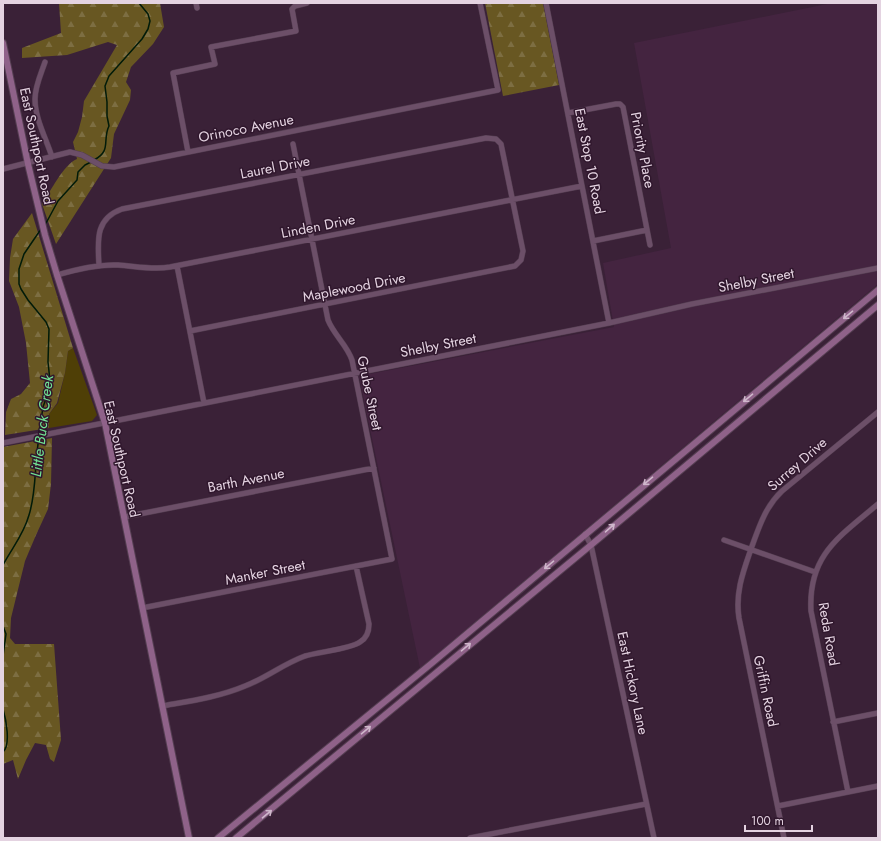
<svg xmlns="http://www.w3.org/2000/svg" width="881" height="841" font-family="Jost,sans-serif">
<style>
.built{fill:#442440}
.green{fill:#4f3f06}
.forest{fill:url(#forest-firs)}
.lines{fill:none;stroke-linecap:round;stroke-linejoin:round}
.stream{stroke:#011b09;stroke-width:1.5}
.minor-casing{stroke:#543e51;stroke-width:6}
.major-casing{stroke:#543e51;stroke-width:8}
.minor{stroke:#6c4f68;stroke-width:5}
.major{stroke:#8f6289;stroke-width:6}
.oneway{stroke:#cfb7cb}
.labels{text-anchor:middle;stroke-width:3;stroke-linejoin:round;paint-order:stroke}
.street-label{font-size:14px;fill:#e4d3e1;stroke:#30172d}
.water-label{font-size:15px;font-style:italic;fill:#71e393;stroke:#30172d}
</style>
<defs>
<pattern id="forest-firs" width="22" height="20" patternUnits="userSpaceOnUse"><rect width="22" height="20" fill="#685722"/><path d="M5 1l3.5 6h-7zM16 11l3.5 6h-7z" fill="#7d6e42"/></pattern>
</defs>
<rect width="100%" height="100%" fill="#3a2137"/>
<!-- built -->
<path class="built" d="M 832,3 L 878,3 L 878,284 L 420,668 L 359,376 L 614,327 L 603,263 L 671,248 L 634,43 Z"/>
<!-- green -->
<path class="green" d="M 73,348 L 97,415 L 92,421 L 49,428 L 49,414 L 58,403 L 65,373 L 68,351 Z"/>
<!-- forest -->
<path class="forest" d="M 59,3 L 160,3 L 164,27 L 153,44 L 131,67 L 126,82 L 131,90 L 130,100 L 114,134 L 111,158 L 56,244 L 42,204 C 51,191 63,165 77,159 L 73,142 L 78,132 L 82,117 L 84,101 L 117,45 L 108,42 L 67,55 L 22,58 L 22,48 L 61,33 Z
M 485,3 L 543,3 L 559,85 L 503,96 Z
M 32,213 L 73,348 L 68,351 L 65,373 L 57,403 L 49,414 L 49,428 L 5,435 L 6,412 L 11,399 L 21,394 L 30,383 L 26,343 L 19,307 L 9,281 L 10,258 L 13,239 Z
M 52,438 L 51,484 L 48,509 L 36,535 L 25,561 L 11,618 L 10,638 L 15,644 L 54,644 L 61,740 L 54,762 L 50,759 L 46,745 L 35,743 L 26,760 L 18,779 L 13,760 L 3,764 L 3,447 Z"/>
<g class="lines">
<!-- stream -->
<path class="stream" d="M 94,160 C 112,151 102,140 109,126 L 107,116 L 107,102 L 105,86 L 109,76 L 142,39 L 148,29 L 150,21 L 148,14 L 139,3
M 45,225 L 58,201 L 77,180 L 78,172 L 85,165 L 91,162
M 39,434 L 43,407 L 48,393 L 50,381 L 48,362 L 49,329 L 46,322 L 28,300 L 21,289 L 19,284 L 19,269 L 24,254 L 41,229
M 3,565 C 12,548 24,534 29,515 C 37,490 34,464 39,438
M 3,626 L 6,634 L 3,656
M 3,709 C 6,719 11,745 3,752"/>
<!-- minor casing -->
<g class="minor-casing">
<path id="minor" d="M 196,3 L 197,8
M 546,3 L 609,323
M 45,62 C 41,74 35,86 35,99 C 35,119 46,138 52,157
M 568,113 L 616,104 L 620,104 L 623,107 L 650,245
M 188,152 L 173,73 L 215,64 L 211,47 L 296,31 L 292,9 L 295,6 L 307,3
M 3,169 L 70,152 L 82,155 L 102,166 L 114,167 L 498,90 L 480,3
M 593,241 L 647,230
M 99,266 C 98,242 94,219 122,209 L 486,138 L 496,139 L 501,144 L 523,251 L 521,260 L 515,266 L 190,331
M 177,266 L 204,403
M 57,275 C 77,269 97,264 118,265 C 135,266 152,270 170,267 L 582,186
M 3,443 L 609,323 L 692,304 L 878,268
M 124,517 L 374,468
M 585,534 L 591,545 L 654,838
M 724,540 L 815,572
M 142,608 L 392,559 L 352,360 C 347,345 334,335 328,320 L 293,144
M 162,706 C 190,701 219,697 245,686 C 266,678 283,664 305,656 C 318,652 351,649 360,642 C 367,638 369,631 369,624 L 356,566
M 833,722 L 878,713
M 848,792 L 811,611 C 808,555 839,537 878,504
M 778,806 L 878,786
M 470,838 L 646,804
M 784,838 L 739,618 C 735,593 743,572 751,549 C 759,527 765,507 782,491 L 878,412"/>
</g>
<!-- major casing -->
<g class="major-casing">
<path id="major" d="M 3,43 L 28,164 L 45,235 L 57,275 L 105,423 L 189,838
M 218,838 L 432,663 L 878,290
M 236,838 L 591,545 L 878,305"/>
</g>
<!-- minor -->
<use href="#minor" class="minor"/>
<!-- major -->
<use href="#major" class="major"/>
</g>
<!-- one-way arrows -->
<defs><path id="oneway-shaft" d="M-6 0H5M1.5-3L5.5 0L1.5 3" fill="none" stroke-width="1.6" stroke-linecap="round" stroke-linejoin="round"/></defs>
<g class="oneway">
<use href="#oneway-shaft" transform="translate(848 315) rotate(140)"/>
<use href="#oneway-shaft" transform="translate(748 398) rotate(140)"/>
<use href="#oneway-shaft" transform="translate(648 481) rotate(140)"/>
<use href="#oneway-shaft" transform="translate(610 528) rotate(-41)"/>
<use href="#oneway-shaft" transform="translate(549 565) rotate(140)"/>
<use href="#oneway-shaft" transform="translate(466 647) rotate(-40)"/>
<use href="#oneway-shaft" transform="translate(366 730) rotate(-40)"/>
<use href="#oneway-shaft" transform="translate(267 814) rotate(-40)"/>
</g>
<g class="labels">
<!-- street labels -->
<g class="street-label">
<text transform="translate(246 128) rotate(-11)" y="5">Orinoco Avenue</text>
<text transform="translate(37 146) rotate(78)" y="5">East Southport Road</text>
<text transform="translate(643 150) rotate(79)" y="5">Priority Place</text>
<text transform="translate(590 161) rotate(79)" y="5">East Stop 10 Road</text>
<text transform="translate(275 167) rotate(-11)" y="5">Laurel Drive</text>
<text transform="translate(318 226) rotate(-11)" y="5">Linden Drive</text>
<text transform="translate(756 280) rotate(-11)" y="5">Shelby Street</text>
<text transform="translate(354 287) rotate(-11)" y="5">Maplewood Drive</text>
<text transform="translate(438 345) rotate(-11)" y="5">Shelby Street</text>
<text transform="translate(370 393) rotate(78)" y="5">Grube Street</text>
<text transform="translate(122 459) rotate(77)" y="5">East Southport Road</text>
<text transform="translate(797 464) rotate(-41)" y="5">Surrey Drive</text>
<text transform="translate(246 480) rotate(-11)" y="5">Barth Avenue</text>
<text transform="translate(265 572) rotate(-11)" y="5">Manker Street</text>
<text transform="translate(829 634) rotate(80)" y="5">Reda Road</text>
<text transform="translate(633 683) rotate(78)" y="5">East Hickory Lane</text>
<text transform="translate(766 691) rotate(78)" y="5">Griffin Road</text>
</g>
<!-- water labels -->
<g class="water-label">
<text transform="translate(42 426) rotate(-83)" y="5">Little Buck Creek</text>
</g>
</g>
<!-- border -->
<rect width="881" height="841" fill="none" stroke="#e4d3e1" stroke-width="8"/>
<!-- scale -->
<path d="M745 825v6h67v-6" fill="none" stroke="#e4d3e1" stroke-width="2"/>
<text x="751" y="825" font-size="12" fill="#e4d3e1" stroke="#30172d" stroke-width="3" paint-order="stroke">100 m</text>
</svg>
